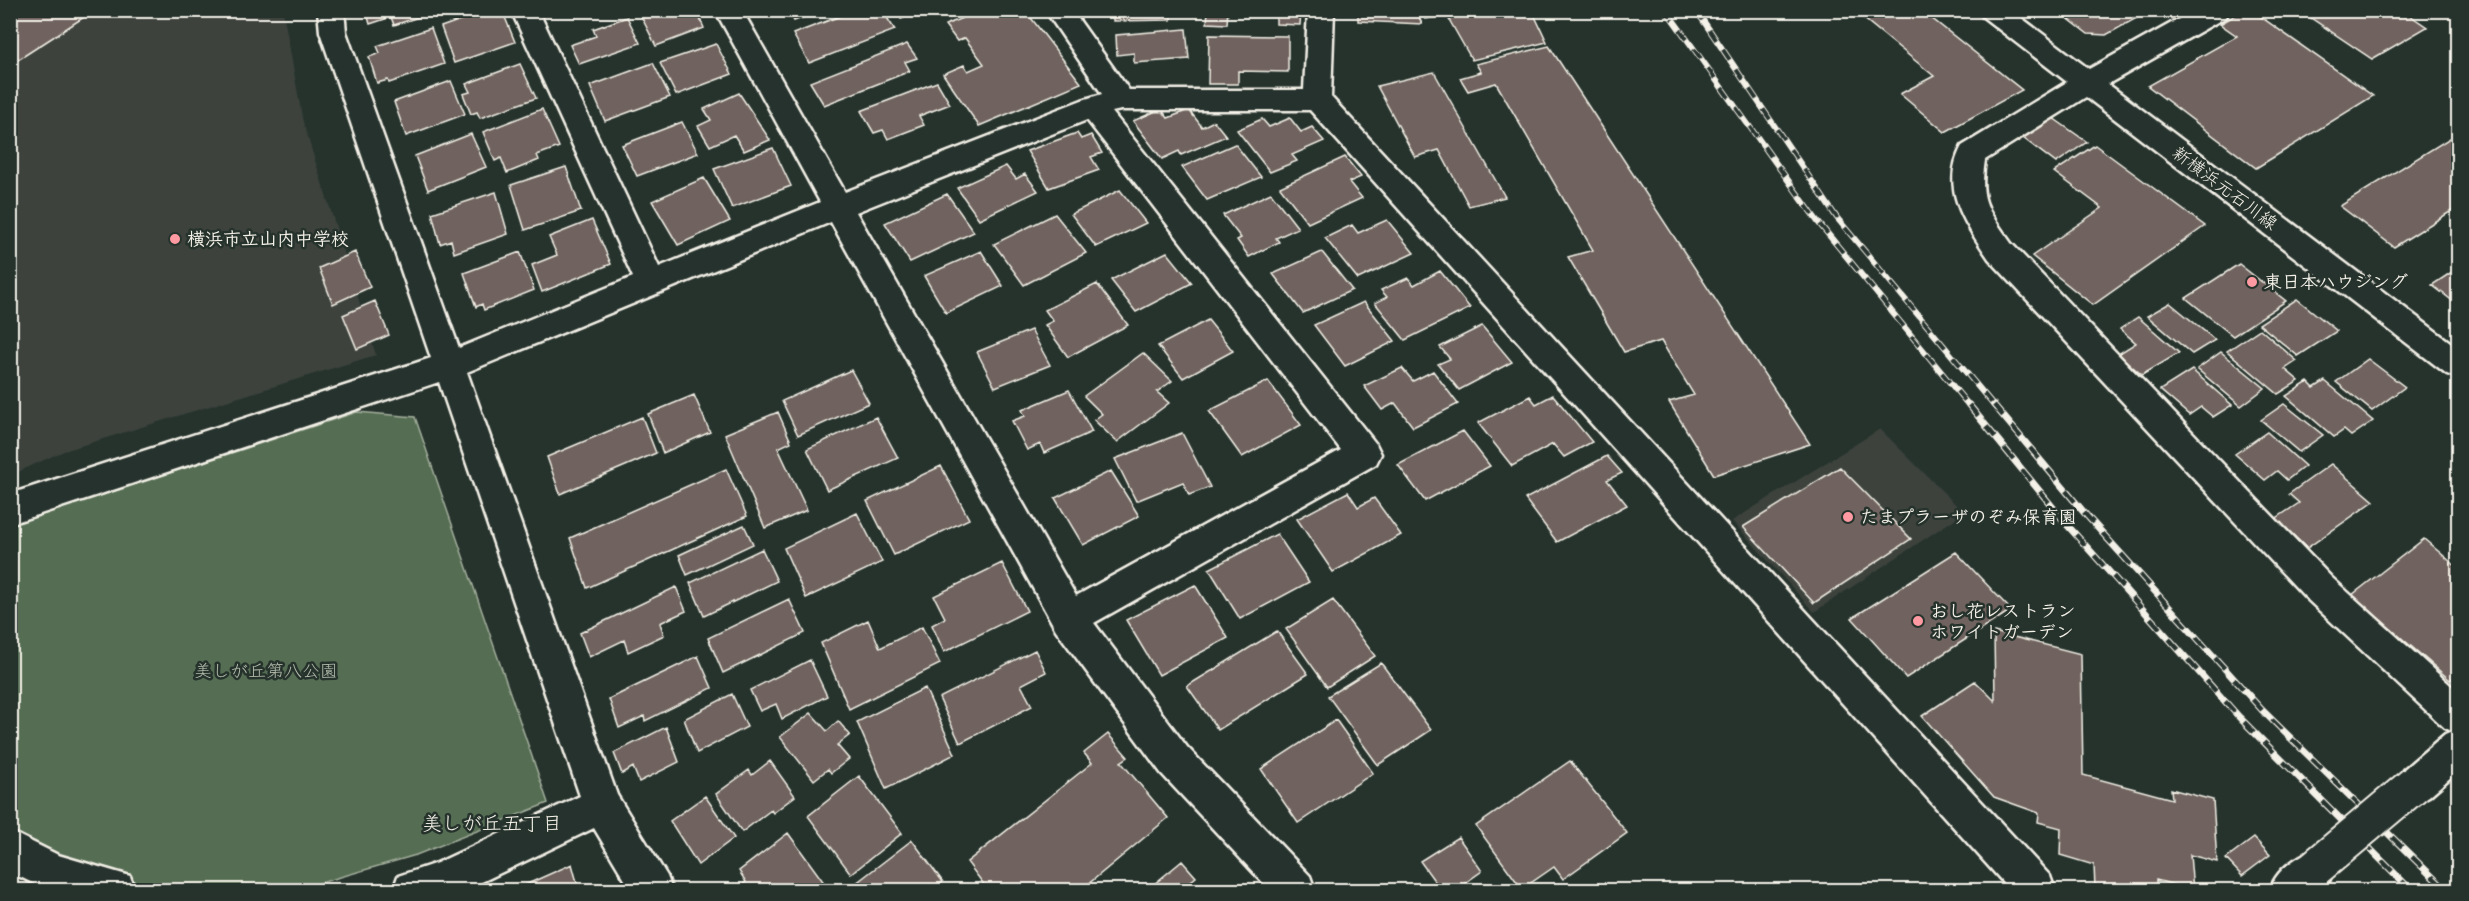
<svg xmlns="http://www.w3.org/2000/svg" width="2469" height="901" font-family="'Patrick Hand','Klee One',sans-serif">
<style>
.built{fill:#3c423c}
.green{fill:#546d52;stroke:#a4af9d;stroke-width:1.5}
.building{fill:#70645e;stroke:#f4f1e8;stroke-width:1.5}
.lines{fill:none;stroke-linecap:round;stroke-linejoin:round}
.minor-casing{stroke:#f4f1e8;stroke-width:5}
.minor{fill:#26332d;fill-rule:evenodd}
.rail-far1-casing{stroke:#f4f1e8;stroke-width:6}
.rail-casing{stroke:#f4f1e8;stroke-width:7}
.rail-far1{stroke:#26332d;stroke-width:4;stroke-dasharray:12;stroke-linecap:butt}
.rail{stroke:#26332d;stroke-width:4.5;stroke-dasharray:14;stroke-linecap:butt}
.minor-bridge-casing{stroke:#f4f1e8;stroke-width:40;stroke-linecap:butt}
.minor-bridge{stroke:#26332d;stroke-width:36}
.poi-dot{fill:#ff9aa2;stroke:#26332d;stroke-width:2}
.labels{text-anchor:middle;stroke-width:5;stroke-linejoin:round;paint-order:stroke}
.street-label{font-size:18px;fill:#f4f1e8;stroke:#26332d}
.poi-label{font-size:18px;font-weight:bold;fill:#f4f1e8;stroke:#26332d;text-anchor:start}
.park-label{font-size:18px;fill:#b4bcac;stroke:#26332d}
.neighbourhood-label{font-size:20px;fill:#f4f1e8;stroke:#26332d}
</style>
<rect width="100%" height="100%" fill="#26332d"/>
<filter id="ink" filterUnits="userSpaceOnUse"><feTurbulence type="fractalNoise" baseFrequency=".0167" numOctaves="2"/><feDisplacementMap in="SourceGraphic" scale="12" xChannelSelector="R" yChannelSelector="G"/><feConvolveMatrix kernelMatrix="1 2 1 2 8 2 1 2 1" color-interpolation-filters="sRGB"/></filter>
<g filter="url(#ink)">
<!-- built -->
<path class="built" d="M 10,11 L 283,11 L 303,122 L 376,355 L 64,451 L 11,475 Z
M 1880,429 L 1964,513 L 1814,612 L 1732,521 Z"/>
<!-- green -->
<path class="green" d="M 357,412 L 415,417 L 548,803 L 416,855 L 306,887 L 262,890 L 147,890 L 73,864 L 11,833 L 10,525 Z"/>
<!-- building -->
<path class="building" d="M 10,10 L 95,10 L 10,65 Z
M 366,10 L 427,10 L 428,14 L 394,25 L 391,17 L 370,24 Z
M 489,10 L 502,10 L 515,42 L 454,63 L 441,27 Z
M 662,10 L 696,10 L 704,28 L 656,46 L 642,18 Z
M 788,10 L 823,10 L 794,21 Z
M 856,10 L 882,10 L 895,30 L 809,63 L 793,34 Z
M 896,10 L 924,10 L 901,19 Z
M 982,10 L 1025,10 L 1081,83 L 979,126 L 943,74 L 964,65 L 968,71 L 984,64 L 965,38 L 957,41 L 945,25 Z
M 1113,10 L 1171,10 L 1171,20 L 1113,21 Z
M 1208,10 L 1228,10 L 1227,24 L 1207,23 Z
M 1276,10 L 1301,10 L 1300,25 L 1276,24 Z
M 1358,10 L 1416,10 L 1422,24 L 1358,21 Z
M 1421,10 L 1532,10 L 1547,42 L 1472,60 L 1447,16 L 1425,19 Z
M 1862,10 L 1921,10 L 2022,90 L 1945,132 L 1900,94 L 1934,76 L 1857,13 Z
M 2057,10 L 2151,10 L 2106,35 L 2088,34 Z
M 2244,10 L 2251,10 L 2373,96 L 2256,168 L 2148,86 L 2237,36 L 2220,24 Z
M 2318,10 L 2402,10 L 2427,27 L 2372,59 L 2308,16 Z
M 627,17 L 640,43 L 579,64 L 570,45 L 596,36 L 593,29 Z
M 431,28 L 444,64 L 389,83 L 388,80 L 377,83 L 369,57 L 380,53 L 377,46 Z
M 1186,29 L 1189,59 L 1134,63 L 1134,53 L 1117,55 L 1116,35 Z
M 1209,35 L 1288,36 L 1288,72 L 1238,71 L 1238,84 L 1208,84 Z
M 716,44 L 732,74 L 676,95 L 660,63 Z
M 907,44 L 917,58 L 905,62 L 910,71 L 824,105 L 810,82 Z
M 1549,46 L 1810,444 L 1714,475 L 1669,402 L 1694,395 L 1661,341 L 1624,352 L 1568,257 L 1593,250 L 1496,83 L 1468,91 L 1460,78 L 1481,72 L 1476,64 Z
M 653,63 L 670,97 L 605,121 L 590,86 Z
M 520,64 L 536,98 L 480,118 L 477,112 L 471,114 L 463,94 L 470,92 L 466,84 Z
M 1434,72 L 1505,197 L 1469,206 L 1439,150 L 1415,157 L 1377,86 Z
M 451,81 L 465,114 L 406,136 L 394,102 Z
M 937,82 L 950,104 L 919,116 L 924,125 L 888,139 L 883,130 L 874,133 L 861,111 Z
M 739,93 L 770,140 L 744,151 L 734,135 L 710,146 L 698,126 L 711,120 L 704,109 Z
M 542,109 L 559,147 L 537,155 L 539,160 L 507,173 L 501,158 L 495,161 L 483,132 Z
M 1161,109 L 1168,118 L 1189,110 L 1202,127 L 1214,121 L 1226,136 L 1181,155 L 1179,151 L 1162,159 L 1133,121 Z
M 1290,118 L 1301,132 L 1312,127 L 1324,141 L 1292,155 L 1297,161 L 1270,172 L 1237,130 L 1262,119 L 1269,127 Z
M 2053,118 L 2087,142 L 2056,163 L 2023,138 Z
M 682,122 L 698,153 L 637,176 L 622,145 Z
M 1077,133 L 1081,139 L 1091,135 L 1102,153 L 1091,157 L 1099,170 L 1049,188 L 1027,151 Z
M 2458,133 L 2458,207 L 2394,247 L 2340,206 Z
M 471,134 L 486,167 L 428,190 L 415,156 Z
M 1235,144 L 1261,177 L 1207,200 L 1182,167 Z
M 2095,145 L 2205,226 L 2093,305 L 2032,256 L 2102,208 L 2054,172 Z
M 773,148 L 791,186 L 732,208 L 714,169 Z
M 1345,157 L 1361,177 L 1349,182 L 1362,198 L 1308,223 L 1280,187 Z
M 1006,166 L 1016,179 L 1025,174 L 1038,191 L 979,219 L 957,188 Z
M 566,167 L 581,211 L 525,230 L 511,185 Z
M 704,178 L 730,221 L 678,245 L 652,201 Z
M 1120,190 L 1146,223 L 1096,247 L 1071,214 Z
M 496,192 L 508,234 L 454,253 L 451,240 L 440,244 L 432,213 Z
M 1271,193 L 1298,228 L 1276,238 L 1279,242 L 1249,257 L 1237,240 L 1241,238 L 1223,215 Z
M 947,194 L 974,232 L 910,262 L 885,223 Z
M 1055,214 L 1086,253 L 1024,285 L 994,244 Z
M 592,220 L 611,264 L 542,292 L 532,265 L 557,255 L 549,237 Z
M 1387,220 L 1414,253 L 1358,279 L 1325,238 L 1352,225 L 1358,233 Z
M 981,251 L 1003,286 L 946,313 L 924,276 Z
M 355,252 L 370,287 L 333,304 L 319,268 Z
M 520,252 L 534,290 L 484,310 L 482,304 L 476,307 L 464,273 Z
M 1167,252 L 1192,283 L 1136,312 L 1111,280 Z
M 1322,252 L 1352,290 L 1303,313 L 1273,274 Z
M 2239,264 L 2286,301 L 2233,336 L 2186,298 Z
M 2458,268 L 2458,305 L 2432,285 Z
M 1440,271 L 1470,308 L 1405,340 L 1375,303 L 1387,297 L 1381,290 L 1408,278 L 1414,285 Z
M 1097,284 L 1128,325 L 1068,357 L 1045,325 L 1053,321 L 1045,310 Z
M 2297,299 L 2337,331 L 2298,356 L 2259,324 Z
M 375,301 L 389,335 L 357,349 L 343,315 Z
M 1364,302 L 1395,341 L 1345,366 L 1314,325 Z
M 2170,303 L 2215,340 L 2192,354 L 2147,316 Z
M 2138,317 L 2179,353 L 2142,375 L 2118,354 L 2136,343 L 2120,329 Z
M 1208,320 L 1233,351 L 1183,378 L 1158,346 Z
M 1482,326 L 1512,362 L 1459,390 L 1438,364 L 1450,359 L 1440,347 Z
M 2260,329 L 2297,361 L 2285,369 L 2299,381 L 2278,394 L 2227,351 Z
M 1031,330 L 1050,365 L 995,387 L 977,352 Z
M 2221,352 L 2265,388 L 2241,406 L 2197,369 Z
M 1143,353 L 1172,381 L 1157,392 L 1169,403 L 1117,442 L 1094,420 L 1102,414 L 1084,396 Z
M 2368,359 L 2405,387 L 2372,411 L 2336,382 Z
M 1402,368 L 1413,381 L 1433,371 L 1458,404 L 1413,427 L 1395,403 L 1382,410 L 1364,386 Z
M 851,370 L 869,403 L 798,435 L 782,401 Z
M 2192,370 L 2232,405 L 2213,417 L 2201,407 L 2189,415 L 2160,390 Z
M 1268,381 L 1301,425 L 1242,457 L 1209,411 Z
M 2325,381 L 2373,421 L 2351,436 L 2344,430 L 2334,437 L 2286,396 L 2308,382 L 2314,388 Z
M 1069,390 L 1092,432 L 1044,453 L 1040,444 L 1027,450 L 1012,421 L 1025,416 L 1022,410 Z
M 694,395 L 710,432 L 663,453 L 648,414 Z
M 1553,395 L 1592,442 L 1564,457 L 1553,444 L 1512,466 L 1478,423 L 1530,396 L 1536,404 Z
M 2284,404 L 2323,435 L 2299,452 L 2261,420 Z
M 778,412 L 791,442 L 778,448 L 807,510 L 765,528 L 725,434 Z
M 642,417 L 656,453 L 560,494 L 547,457 Z
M 876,417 L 898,458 L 827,490 L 807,449 Z
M 1463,431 L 1490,466 L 1425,501 L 1398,465 Z
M 2267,432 L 2305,466 L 2287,480 L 2277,471 L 2265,480 L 2235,454 Z
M 1182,433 L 1210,487 L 1189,495 L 1183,482 L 1136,501 L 1115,459 Z
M 1607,456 L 1622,473 L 1607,480 L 1627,505 L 1557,542 L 1525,499 Z
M 2331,464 L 2374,501 L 2307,548 L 2275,519 L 2299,503 L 2289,494 Z
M 941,466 L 969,519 L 894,555 L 867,501 Z
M 1840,467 L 1911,539 L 1814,603 L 1743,527 Z
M 726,469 L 747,516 L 587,588 L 570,538 Z
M 1111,471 L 1139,516 L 1083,545 L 1055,498 Z
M 1348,492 L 1358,507 L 1374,498 L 1401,535 L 1333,572 L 1297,519 Z
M 857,513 L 882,562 L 806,598 L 784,548 Z
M 744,525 L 753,544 L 687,575 L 679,555 Z
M 1277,534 L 1309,582 L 1240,619 L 1209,569 Z
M 2424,539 L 2458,568 L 2458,673 L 2450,680 L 2352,595 Z
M 762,549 L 777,581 L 704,616 L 690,583 Z
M 1956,552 L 2011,610 L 1906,678 L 1852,618 Z
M 1002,563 L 1027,611 L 944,652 L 932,625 L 945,618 L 934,596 Z
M 1195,585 L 1228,638 L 1159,675 L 1126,620 Z
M 676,587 L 686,611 L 660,623 L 664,635 L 628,652 L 624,640 L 589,657 L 580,633 Z
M 789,599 L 805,633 L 723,673 L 708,638 Z
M 1333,600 L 1375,656 L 1327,687 L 1286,629 Z
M 868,620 L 880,648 L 922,627 L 940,664 L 849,709 L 821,643 Z
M 1277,631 L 1308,674 L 1218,730 L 1187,686 Z
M 1994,632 L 2081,654 L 2083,775 L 2172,799 L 2171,789 L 2213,800 L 2217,862 L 2190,855 L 2193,890 L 2156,880 L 2156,890 L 2104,890 L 2095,888 L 2094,865 L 2060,855 L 2061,828 L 2038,822 L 2039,813 L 1994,797 L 1922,716 L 1975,681 L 1995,701 Z
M 1035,650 L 1046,672 L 1021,685 L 1032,706 L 960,743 L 939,698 Z
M 698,656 L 712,688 L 645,721 L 644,716 L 619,728 L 609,699 Z
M 810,660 L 827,696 L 782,719 L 776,704 L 760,711 L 750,690 Z
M 1381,663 L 1431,730 L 1378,765 L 1328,696 Z
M 925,688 L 955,754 L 886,789 L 857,722 Z
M 732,694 L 747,727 L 697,753 L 684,719 Z
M 811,713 L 827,731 L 838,721 L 850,735 L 837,745 L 849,759 L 831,773 L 828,769 L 814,780 L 780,737 Z
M 1336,720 L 1373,773 L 1298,823 L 1261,769 Z
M 666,727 L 679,762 L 639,782 L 633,767 L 622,774 L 614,753 Z
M 1108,734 L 1128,757 L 1121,762 L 1168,818 L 1081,890 L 988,890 L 967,862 L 1092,763 L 1084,753 Z
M 770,761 L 795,796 L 773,813 L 771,810 L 742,832 L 716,794 L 749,770 L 752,775 Z
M 1570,761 L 1627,833 L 1563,879 L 1554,867 L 1522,889 L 1476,826 Z
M 859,776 L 902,833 L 851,874 L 808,816 Z
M 705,796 L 734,838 L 698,865 L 670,821 Z
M 788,833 L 825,884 L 816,890 L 735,890 L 746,882 L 739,871 Z
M 1458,837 L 1482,871 L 1455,890 L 1441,890 L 1420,861 Z
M 2254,838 L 2270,855 L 2242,876 L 2226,859 Z
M 912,840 L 943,882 L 932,890 L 854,890 L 851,887 Z
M 1182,861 L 1196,877 L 1180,890 L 1147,890 Z
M 572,864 L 579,890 L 514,890 Z"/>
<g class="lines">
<!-- minor casing -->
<g class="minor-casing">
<path id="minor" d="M 318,10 L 344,10 L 346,32 L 459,348 L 633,277 L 511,10 L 538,10 L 659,267 L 820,202 L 715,10 L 742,10 L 845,192 L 1082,100 L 1102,94 L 1045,10 L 1072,10 L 1129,90 L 1304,90 L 1308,10 L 1334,10 L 1331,97 L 2050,876 L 2055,890 L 2010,890 L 1310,110 L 1121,110 L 1112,112 L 1376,444 L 1381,454 L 1376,464 L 1094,623 L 1187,747 L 1310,876 L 1315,890 L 1270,890 L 1161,773 L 1056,630 L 831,222 L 467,372 L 617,795 L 667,876 L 672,890 L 631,890 L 594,828 L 465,890 L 393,890 L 398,876 L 437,863 L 580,796 L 439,382 L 10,524 L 10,494 L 431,358 L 320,32 ZM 1087,120 L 1341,450 L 1076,596 L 856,212 Z
M 1979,10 L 2011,10 L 2089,69 L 2195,10 L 2230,10 L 2226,17 L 2108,84 L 2458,348 L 2458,378 L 2447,374 L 2086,97 L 1985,160 C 1979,201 1987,209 2011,243 L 2331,577 L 2458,692 L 2458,771 L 2429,796 L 2416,802 L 2403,796 L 2397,783 L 2403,770 L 2445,734 L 2452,731 L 2445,728 L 2307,599 L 1989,259 C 1966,225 1939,188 1962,146 L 2067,82 L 1983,17 Z
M 10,831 L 58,855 L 130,876 L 135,890 L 47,890 L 10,872 Z
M 2315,849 L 2329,854 L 2334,868 L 2329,882 L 2319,890 L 2270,890 C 2276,870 2296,857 2315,849 Z"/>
</g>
<!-- minor -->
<use href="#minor" class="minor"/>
<!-- rail-far1 casing -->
<g class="rail-far1-casing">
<path id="rail-far1" d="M 1666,10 L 1818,222 L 1970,407
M 1696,10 L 1837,218 L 1995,407"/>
</g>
<!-- rail casing -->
<g class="rail-casing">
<path id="rail" d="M 1969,405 L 2069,527 L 2239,717 L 2411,890
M 1994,405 L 2087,516 L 2262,710 L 2446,890"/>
</g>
<!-- rail-far1 -->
<use href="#rail-far1" class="rail-far1"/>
<!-- rail -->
<use href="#rail" class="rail"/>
<!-- minor-bridge casing -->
<g class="minor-bridge-casing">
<path id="minor-bridge" d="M 2315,868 L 2416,783"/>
</g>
<!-- minor-bridge -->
<use href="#minor-bridge" class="minor-bridge"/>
</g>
</g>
<!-- markers -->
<g class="poi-dot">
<circle cx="175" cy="239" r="6"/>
<circle cx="2252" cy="282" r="6"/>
<circle cx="1848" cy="517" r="6"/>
<circle cx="1918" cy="621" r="6"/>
</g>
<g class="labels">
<!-- street labels -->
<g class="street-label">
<text transform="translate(2225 188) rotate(37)" y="6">新横浜元石川線</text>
</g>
<!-- poi labels -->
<g class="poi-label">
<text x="187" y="245">横浜市立山内中学校</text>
<text x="2264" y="288">東日本ハウジング</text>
<text x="1860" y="523">たまプラーザのぞみ保育園</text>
<text x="1930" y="617">おし花レストラン<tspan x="1930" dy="21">ホワイトガーデン</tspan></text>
</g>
<!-- park labels -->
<g class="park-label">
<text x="266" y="677">美しが丘第八公園</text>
</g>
<!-- neighbourhood labels -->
<g class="neighbourhood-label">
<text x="492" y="830">美しが丘五丁目</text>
</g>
</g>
<!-- margin -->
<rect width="2469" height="901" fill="none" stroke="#26332d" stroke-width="36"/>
<rect x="18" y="18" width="2433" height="865" fill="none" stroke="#f4f1e8" stroke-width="2" filter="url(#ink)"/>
</svg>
